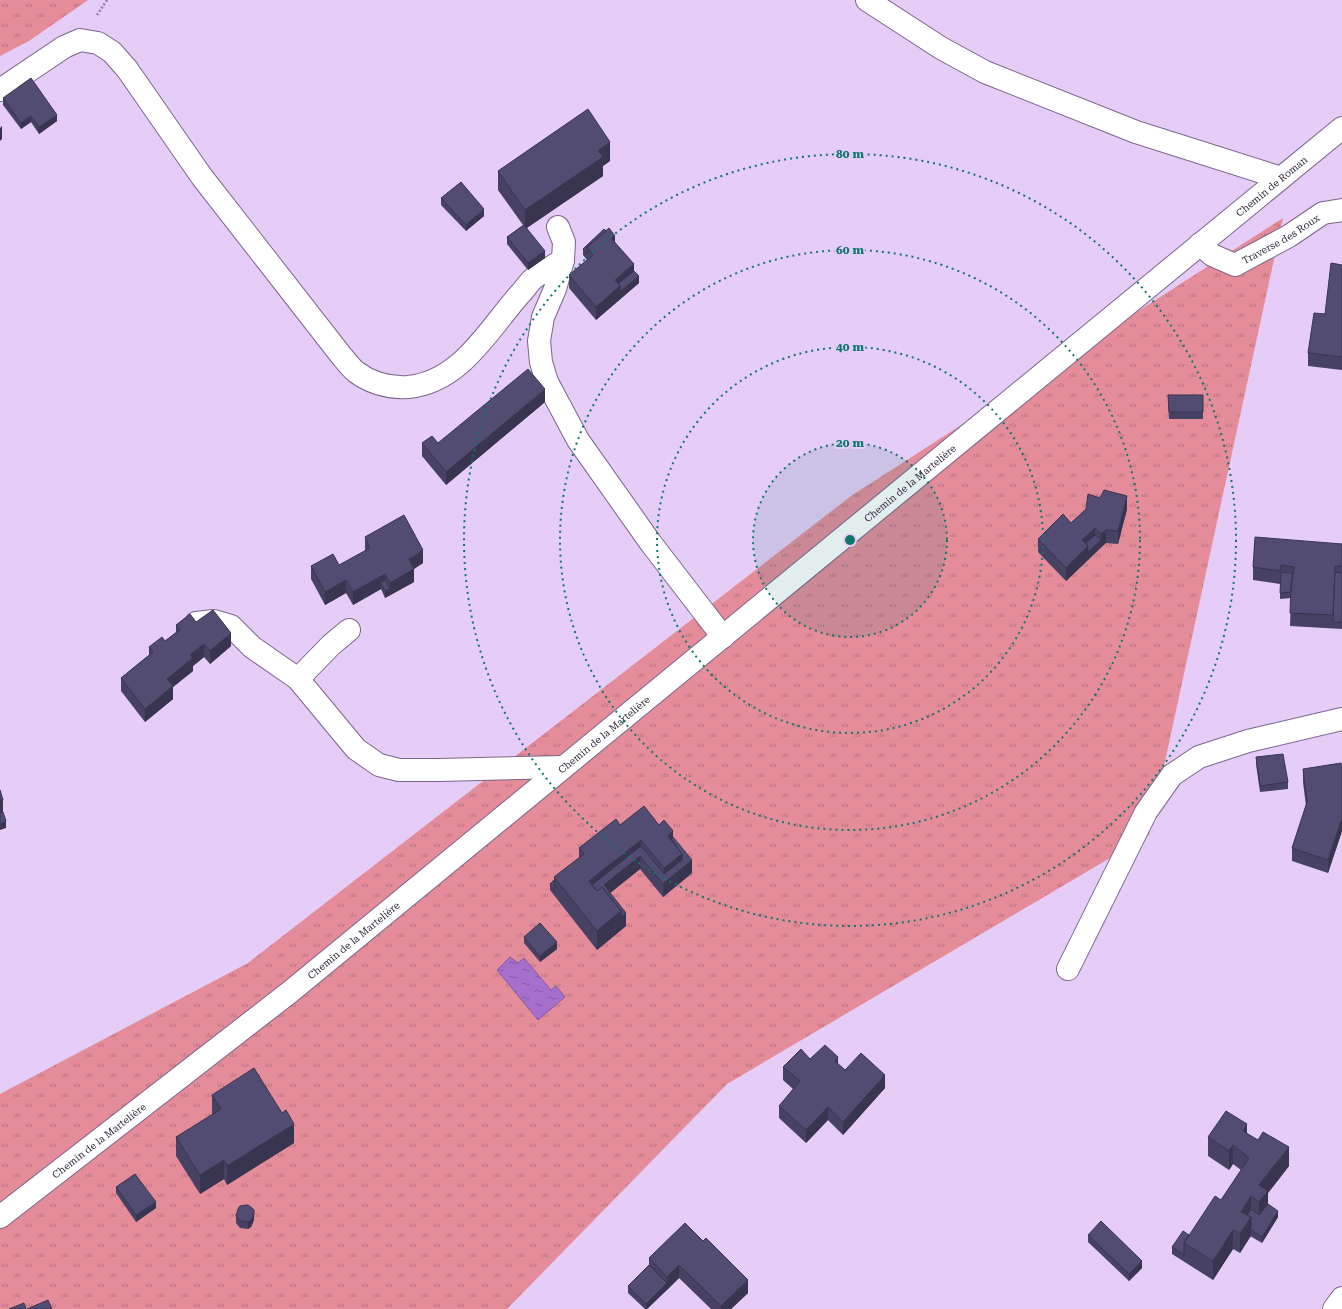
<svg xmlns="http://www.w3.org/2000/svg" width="1342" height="1309" font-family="'Roboto Serif',serif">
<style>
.grass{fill:url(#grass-tufts)}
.water{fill:url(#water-ripples);stroke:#825a9f}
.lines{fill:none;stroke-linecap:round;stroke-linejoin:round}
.minor-casing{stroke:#7a658b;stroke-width:24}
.path{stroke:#9281a0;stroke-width:2.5;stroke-dasharray:2 2;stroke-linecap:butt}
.minor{stroke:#fff;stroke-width:22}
.wall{fill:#474163}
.shaded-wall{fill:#393550}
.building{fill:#524c73;stroke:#393550}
.ring{fill:none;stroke:#0f766e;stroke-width:2;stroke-dasharray:2 4}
.labels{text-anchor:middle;stroke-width:4;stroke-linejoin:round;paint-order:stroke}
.street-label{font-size:10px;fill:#322839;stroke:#e5cdf8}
.centre{fill:#0f766e;stroke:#e5cdf8;stroke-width:2}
.ring-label{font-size:12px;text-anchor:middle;font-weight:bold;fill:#0f766e;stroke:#e5cdf8;stroke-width:4;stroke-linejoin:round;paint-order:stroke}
</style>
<defs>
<pattern id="grass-tufts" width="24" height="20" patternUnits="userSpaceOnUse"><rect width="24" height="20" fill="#e48c9a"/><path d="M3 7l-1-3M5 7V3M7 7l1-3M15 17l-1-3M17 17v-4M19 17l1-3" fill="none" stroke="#b9727f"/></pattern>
<pattern id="water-ripples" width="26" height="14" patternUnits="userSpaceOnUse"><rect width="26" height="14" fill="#a56fcb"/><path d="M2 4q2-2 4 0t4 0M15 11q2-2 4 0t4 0" fill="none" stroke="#875ba6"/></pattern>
</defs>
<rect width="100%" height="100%" fill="#e5cdf8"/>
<!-- grass -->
<path class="grass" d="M 0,0 L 88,0 L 29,41 L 0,56 Z
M 1283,218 L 1149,835 L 727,1084 L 507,1309 L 0,1309 L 0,1094 L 248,963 L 851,496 Z"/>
<!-- water -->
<path class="water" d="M 510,957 L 518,963 L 524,958 L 551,990 L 556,986 L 565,997 L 538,1020 L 497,970 Z"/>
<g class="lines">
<!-- minor casing -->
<g class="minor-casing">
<g id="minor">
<path d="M 867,0 L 941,48 L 985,72 L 1136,132 L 1281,178"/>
<path d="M 0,90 L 64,47 L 80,40 L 98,43 L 112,52 L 127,69 L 202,177 L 340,354 C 345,360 350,367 356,372 C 371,383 390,388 408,387 C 461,382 488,330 520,294 C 525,289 529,282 534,278 C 543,271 554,266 563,260"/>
<path d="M 558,227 L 564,242 L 563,260 L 555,289 L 543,317 L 539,341 L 541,362 L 547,382 L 578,440 L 650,542 L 723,637"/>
<path id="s1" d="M 1200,244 L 1212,255 L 1235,265 L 1289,236 L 1323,213 L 1342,210"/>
<path d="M 196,623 L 214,621 L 231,626 L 252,647 L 298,679 L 356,749 L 379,765 L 399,770 L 439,770 L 564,767"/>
<path d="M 298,679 L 331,645 L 349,630"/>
<path d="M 1068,969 L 1146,812 L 1172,775 L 1199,757 L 1248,741 L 1342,719"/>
<path id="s2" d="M 0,1217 L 290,992 L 1342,128"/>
<path d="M 1334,1309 L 1342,1298"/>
</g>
</g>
<!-- path -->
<path class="path" d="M 97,15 L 107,0"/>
<!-- minor -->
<use href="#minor" class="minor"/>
</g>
<!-- wall -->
<path class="wall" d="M 3,98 L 57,121 L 39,134 L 31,122 L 21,129 L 3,105 Z
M 610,161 L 603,166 L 603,176 L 527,228 L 545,258 L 528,270 L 507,244 L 507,237 L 523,225 L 498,190 L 498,171 Z
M 441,198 L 484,216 L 466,231 L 441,205 Z
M 615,242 L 634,271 L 639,283 L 596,320 L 569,288 L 569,275 L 587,260 L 583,255 L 583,249 Z
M 1342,265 L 1342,370 L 1308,366 L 1308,353 L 1325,314 Z
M 1168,395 L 1203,395 L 1203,419 L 1169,419 Z
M 545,402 L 446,485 L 422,456 L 422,443 L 438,443 Z
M 1127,509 L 1118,544 L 1106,543 L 1066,581 L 1038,552 L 1038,539 L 1071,523 Z
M 365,537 L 423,563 L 414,569 L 414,582 L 385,598 L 381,589 L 353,605 L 346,593 L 325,605 L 311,579 L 311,566 L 339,565 L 365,551 Z
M 1342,544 L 1342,629 L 1290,626 L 1291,598 L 1280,599 L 1280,582 L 1280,584 L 1253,580 L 1253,567 Z
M 196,622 L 231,646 L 210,664 L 204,657 L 193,666 L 193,671 L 173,687 L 173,699 L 145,722 L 121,691 L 121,678 L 149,655 L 149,647 L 165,641 L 176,632 L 176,625 Z
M 1256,757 L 1288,782 L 1288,789 L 1260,792 L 1256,764 Z
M 1303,769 L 1342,772 L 1342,831 L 1328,873 L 1292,861 L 1292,848 L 1306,806 L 1303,782 Z
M 620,825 L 659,825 L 673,837 L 692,873 L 663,897 L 640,869 L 610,893 L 626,926 L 597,950 L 550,890 L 550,884 L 554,880 L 554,877 L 579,858 L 579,848 Z
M 524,937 L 557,949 L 540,962 L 524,943 Z
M 810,1059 L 838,1064 L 845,1070 L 885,1088 L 843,1135 L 828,1120 L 806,1143 L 779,1118 L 779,1106 L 793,1089 L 783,1080 L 783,1067 Z
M 212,1095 L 282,1113 L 294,1143 L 227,1185 L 224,1179 L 200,1194 L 176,1156 L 176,1137 L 212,1115 Z
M 1247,1133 L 1289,1166 L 1268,1193 L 1268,1204 L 1278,1217 L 1262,1243 L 1250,1236 L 1240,1253 L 1233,1249 L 1213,1280 L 1172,1254 L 1172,1247 L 1189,1235 L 1221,1200 L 1241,1170 L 1233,1164 L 1229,1170 L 1208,1156 L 1208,1137 Z
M 116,1187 L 156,1208 L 136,1222 L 116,1193 Z
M 236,1216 L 254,1220 L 251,1227 L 248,1229 L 240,1228 L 236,1223 Z
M 685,1223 L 748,1293 L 731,1309 L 711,1309 L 679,1278 L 647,1309 L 645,1309 L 628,1293 L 628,1286 L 649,1265 L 649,1258 Z
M 1088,1235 L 1142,1268 L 1129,1281 L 1088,1242 Z"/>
<!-- shaded-wall -->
<path class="shaded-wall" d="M 57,115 L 57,121 L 39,134 L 39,127 Z
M 31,116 L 31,122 L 21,129 L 21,123 Z
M 2,126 L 2,139 L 0,141 L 0,128 Z
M 610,142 L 610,161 L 603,166 L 603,176 L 525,229 L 525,210 L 598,150 Z
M 484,209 L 484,216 L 466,231 L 466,225 Z
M 615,236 L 615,248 L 611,238 Z
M 545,251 L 545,258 L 528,270 L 528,263 Z
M 634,264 L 634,277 L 639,276 L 639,283 L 596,320 L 596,307 L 615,280 Z
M 545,389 L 545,402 L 446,485 L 446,472 Z
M 1127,496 L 1127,509 L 1118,544 L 1118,531 Z
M 1095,528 L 1095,541 L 1101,540 L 1101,547 L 1066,581 L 1066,568 L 1082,540 Z
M 1106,530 L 1106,543 L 1101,547 L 1101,534 Z
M 423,550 L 423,563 L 409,572 L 409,559 Z
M 414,569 L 414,582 L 385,598 L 385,591 L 390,589 L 390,583 Z
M 385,574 L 385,587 L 381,583 L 381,589 L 353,605 L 353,592 Z
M 346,580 L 346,593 L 325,605 L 325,592 Z
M 231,633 L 231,646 L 210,664 L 210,651 Z
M 204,644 L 204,657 L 193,666 L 193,671 L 173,687 L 173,699 L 145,722 L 145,709 L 167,679 L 190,655 Z
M 3,800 L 3,819 L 0,820 L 0,801 Z
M 1342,818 L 1342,831 L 1328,873 L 1328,860 Z
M 6,821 L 6,828 L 0,830 L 0,824 Z
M 673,831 L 673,849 L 668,836 Z
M 641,840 L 640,869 L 604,898 L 595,895 L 589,881 Z
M 682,854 L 692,860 L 692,873 L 663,897 L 664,868 Z
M 621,911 L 626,913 L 626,926 L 597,950 L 597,931 Z
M 557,942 L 557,949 L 540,962 L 540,956 Z
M 838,1057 L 838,1070 L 835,1061 Z
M 885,1075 L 885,1088 L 843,1135 L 843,1122 Z
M 828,1107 L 828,1120 L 806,1143 L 806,1130 Z
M 294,1124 L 294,1143 L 227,1185 L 227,1166 Z
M 1247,1124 L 1247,1143 L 1243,1131 Z
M 1233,1145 L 1233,1164 L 1229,1170 L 1229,1151 Z
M 1289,1147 L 1289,1166 L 1268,1193 L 1268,1210 L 1259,1221 L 1259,1185 Z
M 224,1160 L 224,1179 L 200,1194 L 200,1175 Z
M 1251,1196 L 1251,1215 L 1244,1226 L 1241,1212 Z
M 156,1202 L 156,1208 L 136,1222 L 136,1215 Z
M 1278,1211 L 1278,1217 L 1262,1243 L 1262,1237 Z
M 254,1214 L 254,1220 L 251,1227 L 248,1229 L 248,1222 Z
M 1251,1217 L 1251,1236 L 1240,1253 L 1240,1234 Z
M 1233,1230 L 1233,1249 L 1213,1280 L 1213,1261 Z
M 1142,1261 L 1142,1268 L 1129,1281 L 1129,1274 Z
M 679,1265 L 679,1278 L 667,1290 L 667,1277 Z
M 748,1280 L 748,1293 L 731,1309 L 721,1309 L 721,1306 Z
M 667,1283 L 667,1290 L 647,1309 L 646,1309 L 646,1304 Z"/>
<!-- building -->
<path class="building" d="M 31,78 L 57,115 L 39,127 L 31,116 L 21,123 L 3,98 Z
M 588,109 L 610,142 L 598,150 L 603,157 L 525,210 L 498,171 Z
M 461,182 L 484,209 L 466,225 L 441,198 Z
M 524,225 L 545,251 L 528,263 L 507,237 Z
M 609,228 L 615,236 L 611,238 L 634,264 L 615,280 L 620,286 L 596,307 L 569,275 L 593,255 L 587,247 Z
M 604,229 L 606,231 L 587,247 L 587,254 L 583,249 Z
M 1331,263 L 1342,265 L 1342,357 L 1308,353 L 1314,313 L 1325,314 Z
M 634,271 L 639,276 L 620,292 L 620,286 L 618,284 Z
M 528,369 L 545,389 L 446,472 L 422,443 L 432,436 L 438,443 Z
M 1168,395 L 1203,395 L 1203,412 L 1169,412 Z
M 1104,490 L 1127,496 L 1118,531 L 1106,530 L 1101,534 L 1095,528 L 1082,540 L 1088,546 L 1066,568 L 1038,539 L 1063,514 L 1071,523 L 1086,509 L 1088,494 L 1100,498 Z
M 404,515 L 423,550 L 409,559 L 414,569 L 390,583 L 385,574 L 353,592 L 346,580 L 325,592 L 311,566 L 333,554 L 339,565 L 370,548 L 365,537 Z
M 1095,535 L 1101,540 L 1088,552 L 1088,546 L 1086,543 Z
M 1255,537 L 1342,544 L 1342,566 L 1335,566 L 1333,615 L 1290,613 L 1291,585 L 1294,567 L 1281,565 L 1280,571 L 1253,567 Z
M 1281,572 L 1293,573 L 1291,592 L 1280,593 Z
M 1335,572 L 1342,573 L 1342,622 L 1333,622 Z
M 385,580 L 390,589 L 385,591 L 381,583 Z
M 213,610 L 231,633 L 210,651 L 204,644 L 190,655 L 193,658 L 167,679 L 173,686 L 145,709 L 121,678 L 153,652 L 149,647 L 162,637 L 165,641 L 180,630 L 176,625 L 190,614 L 196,622 Z
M 1283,754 L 1288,782 L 1260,786 L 1256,757 Z
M 1341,763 L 1342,772 L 1342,818 L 1328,860 L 1292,848 L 1307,802 L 1303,769 Z
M 0,790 L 3,800 L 0,801 Z
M 644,806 L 659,825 L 664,820 L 673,831 L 668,836 L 682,854 L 664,868 L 641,840 L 589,881 L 597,891 L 602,887 L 621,911 L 597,931 L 554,877 L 584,854 L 579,848 L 616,819 L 620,825 Z
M 3,812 L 6,821 L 0,824 L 0,813 Z
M 673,837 L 692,860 L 663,884 L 640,856 L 604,885 L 626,913 L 621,917 L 621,911 L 602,887 L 597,891 L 592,885 L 641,846 L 664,874 L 682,860 L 682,854 L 671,839 Z
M 554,880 L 554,890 L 550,884 Z
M 540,923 L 557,942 L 540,956 L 524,937 Z
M 825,1045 L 838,1057 L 835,1061 L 845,1070 L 861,1053 L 885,1075 L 843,1122 L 828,1107 L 806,1130 L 779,1106 L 800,1081 L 783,1067 L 801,1049 L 810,1059 Z
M 254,1068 L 282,1113 L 286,1110 L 294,1124 L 227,1166 L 224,1160 L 200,1175 L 176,1137 L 221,1109 L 212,1095 Z
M 1226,1111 L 1247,1124 L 1243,1131 L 1258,1140 L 1263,1132 L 1289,1147 L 1259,1185 L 1268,1191 L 1259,1202 L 1251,1196 L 1241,1212 L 1251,1217 L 1240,1234 L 1233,1230 L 1213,1261 L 1184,1243 L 1215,1196 L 1221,1200 L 1249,1158 L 1233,1145 L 1229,1151 L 1208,1137 Z
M 135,1174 L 156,1202 L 136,1215 L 116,1187 Z
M 1268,1204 L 1278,1211 L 1262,1237 L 1251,1230 L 1251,1217 L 1247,1215 L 1251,1209 L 1259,1215 Z
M 248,1205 L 251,1207 L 254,1210 L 254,1214 L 251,1220 L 248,1222 L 240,1221 L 236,1216 L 238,1209 L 240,1206 Z
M 1101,1221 L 1142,1261 L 1129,1274 L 1088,1235 Z
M 685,1223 L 703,1241 L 706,1238 L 748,1280 L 721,1306 L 679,1265 L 667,1277 L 649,1258 Z
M 1183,1231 L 1189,1235 L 1184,1243 L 1184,1255 L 1172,1247 Z
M 649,1265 L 667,1283 L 646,1304 L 628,1286 Z
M 48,1300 L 52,1309 L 27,1309 Z
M 24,1303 L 26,1309 L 9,1309 Z"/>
<!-- distance rings -->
<circle cx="850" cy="540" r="97" fill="#0f766e" fill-opacity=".12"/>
<g class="ring">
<circle cx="850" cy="540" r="97"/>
<circle cx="850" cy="540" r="193"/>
<circle cx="850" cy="540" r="290"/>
<circle cx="850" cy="540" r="386"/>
</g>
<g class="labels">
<!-- street labels -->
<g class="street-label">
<text dy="4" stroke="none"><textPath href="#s2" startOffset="1637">Chemin de Roman</textPath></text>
<text dy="4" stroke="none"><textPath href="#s1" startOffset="94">Traverse des Roux</textPath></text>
<text dy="4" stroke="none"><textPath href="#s2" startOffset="1169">Chemin de la Martelière</textPath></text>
<text dy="4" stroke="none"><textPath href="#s2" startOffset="773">Chemin de la Martelière</textPath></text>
<text dy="4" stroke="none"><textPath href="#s2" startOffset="449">Chemin de la Martelière</textPath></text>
<text dy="4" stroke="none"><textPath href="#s2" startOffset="125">Chemin de la Martelière</textPath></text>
</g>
</g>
<circle cx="850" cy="540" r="6" class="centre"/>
<g class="ring-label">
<text x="850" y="158">80 m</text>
<text x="850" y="254">60 m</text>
<text x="850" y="351">40 m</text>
<text x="850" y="447">20 m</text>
</g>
</svg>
